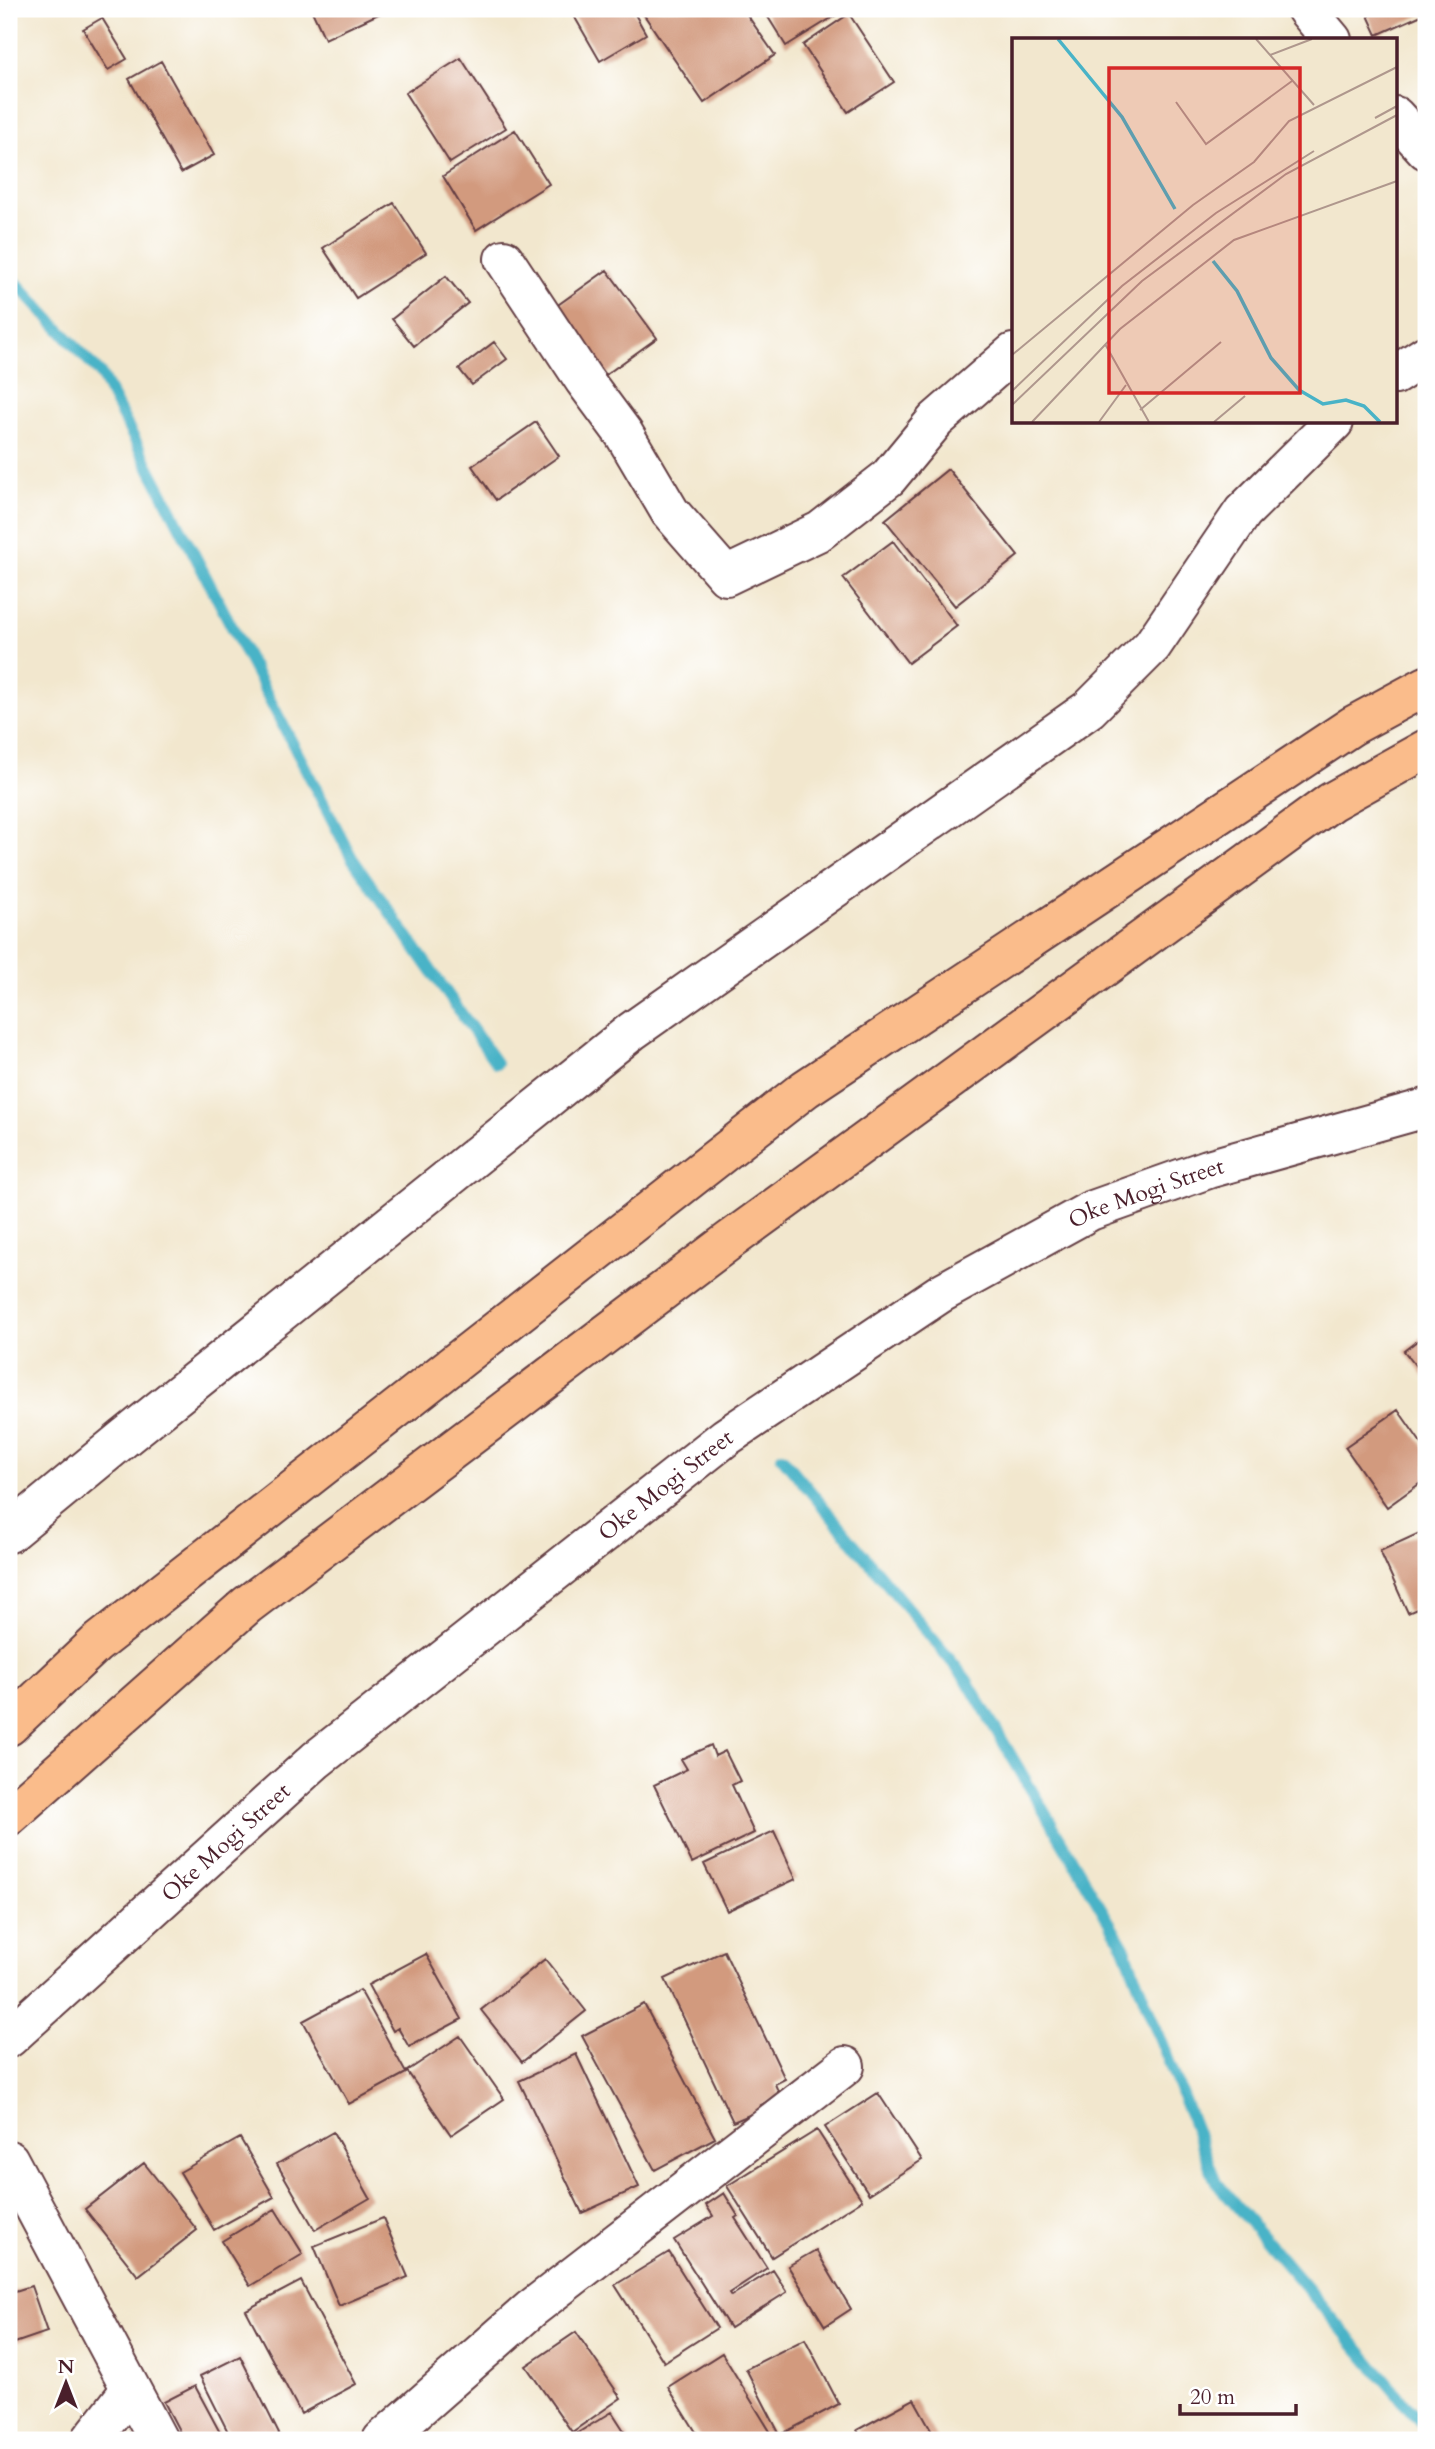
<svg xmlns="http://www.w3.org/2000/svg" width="1435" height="2449" font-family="Cardo,serif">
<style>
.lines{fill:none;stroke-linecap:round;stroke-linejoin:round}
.stream{stroke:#49b3c7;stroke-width:12}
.building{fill:#d29a7e}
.minor-casing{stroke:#633d43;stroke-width:42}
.motorway-casing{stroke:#633d43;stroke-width:42}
.minor{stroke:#fff;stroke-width:38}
.motorway{stroke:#fabc8b;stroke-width:38}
.labels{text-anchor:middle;stroke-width:5;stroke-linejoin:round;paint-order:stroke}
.street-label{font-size:23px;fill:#4a1f2b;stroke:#fff}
.inset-river{fill:none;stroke:#49b3c7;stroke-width:3.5}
.inset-road{fill:none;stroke:#af978d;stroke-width:2}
.view{fill:#d62828;fill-opacity:0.15;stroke:#d62828;stroke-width:3.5}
.inset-edge{fill:none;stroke:#4a1f2b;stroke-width:3.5}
</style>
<rect width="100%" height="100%" fill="#fff"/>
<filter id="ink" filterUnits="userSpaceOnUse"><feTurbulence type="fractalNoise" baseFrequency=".0143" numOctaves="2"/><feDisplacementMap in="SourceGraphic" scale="14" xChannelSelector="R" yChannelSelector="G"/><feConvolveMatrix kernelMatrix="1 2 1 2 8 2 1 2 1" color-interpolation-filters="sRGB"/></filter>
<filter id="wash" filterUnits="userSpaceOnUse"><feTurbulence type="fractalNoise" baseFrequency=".00686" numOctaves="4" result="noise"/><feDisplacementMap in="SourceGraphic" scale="28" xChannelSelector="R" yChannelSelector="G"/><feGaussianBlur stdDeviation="1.57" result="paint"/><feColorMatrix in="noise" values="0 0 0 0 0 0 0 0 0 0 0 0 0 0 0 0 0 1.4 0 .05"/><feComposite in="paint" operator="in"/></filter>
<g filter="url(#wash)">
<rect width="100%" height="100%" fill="#f2e7ce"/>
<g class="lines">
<!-- stream -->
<path class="stream" d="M 9,275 L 100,373 L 352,858 L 496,1063
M 782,1457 L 966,1679 L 1124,1947 L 1216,2182 L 1426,2428"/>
</g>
<g id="blocks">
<!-- building -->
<path class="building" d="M 311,9 L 389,9 L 325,39 Z
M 570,9 L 632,9 L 646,34 L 600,61 Z
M 640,9 L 743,9 L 775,55 L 704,103 Z
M 763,9 L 846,9 L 786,46 Z
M 1365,9 L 1426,9 L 1426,13 L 1377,35 Z
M 849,14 L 894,82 L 848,112 L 803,45 Z
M 102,18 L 127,59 L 108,70 L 83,29 Z
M 461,58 L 506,128 L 450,163 L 405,93 Z
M 161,61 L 214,155 L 181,173 L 129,79 Z
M 515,130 L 549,184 L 476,230 L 443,176 Z
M 394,203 L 426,253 L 356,298 L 323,248 Z
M 607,270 L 657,338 L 604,376 L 555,307 Z
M 446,276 L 468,303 L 414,346 L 392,319 Z
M 494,342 L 507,359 L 472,385 L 459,369 Z
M 536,422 L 559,456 L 496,500 L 472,466 Z
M 948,469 L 1018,556 L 955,606 L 885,520 Z
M 893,541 L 957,626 L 908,663 L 843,578 Z
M 1426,1334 L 1426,1379 L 1404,1351 Z
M 1398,1410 L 1426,1450 L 1426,1479 L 1387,1507 L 1345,1447 Z
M 1426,1530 L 1426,1605 L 1408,1613 L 1380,1551 Z
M 711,1745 L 715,1756 L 725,1751 L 740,1781 L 732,1785 L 754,1833 L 692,1863 L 654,1785 L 687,1769 L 681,1759 Z
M 774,1831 L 796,1879 L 727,1911 L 704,1864 Z
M 724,1951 L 785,2079 L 775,2084 L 780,2096 L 761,2105 L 763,2109 L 733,2122 L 665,1979 Z
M 426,1954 L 462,2019 L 409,2047 L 398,2028 L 393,2031 L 368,1985 Z
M 545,1959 L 586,2011 L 522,2062 L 481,2010 Z
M 360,1990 L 406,2073 L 349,2104 L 303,2021 Z
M 644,2004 L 715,2138 L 655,2170 L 582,2036 Z
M 460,2036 L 504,2099 L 451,2135 L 407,2071 Z
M 576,2054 L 639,2187 L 582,2213 L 519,2081 Z
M 878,2093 L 922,2160 L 869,2194 L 825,2127 Z
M 817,2130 L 862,2200 L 772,2257 L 727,2186 Z
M 333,2132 L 370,2198 L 315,2230 L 277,2164 Z
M 240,2138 L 274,2197 L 214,2230 L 180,2172 Z
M 144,2163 L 197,2230 L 138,2276 L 85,2209 Z
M 724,2193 L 738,2216 L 735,2218 L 767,2268 L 729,2293 L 731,2296 L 773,2270 L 787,2292 L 730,2328 L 674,2240 L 713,2216 L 706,2205 Z
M 275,2209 L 303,2254 L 250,2286 L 222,2241 Z
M 383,2218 L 408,2277 L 339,2306 L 314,2246 Z
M 816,2250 L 851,2309 L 825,2326 L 788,2266 Z
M 669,2252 L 717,2328 L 664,2362 L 615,2285 Z
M 301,2281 L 356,2384 L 301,2414 L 246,2310 Z
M 31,2286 L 47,2332 L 9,2345 L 9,2293 Z
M 576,2332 L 621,2398 L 572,2432 L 526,2366 Z
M 805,2339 L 839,2404 L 780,2435 L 746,2369 Z
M 722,2353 L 771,2433 L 759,2440 L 701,2440 L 668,2387 Z
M 240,2356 L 282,2440 L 232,2440 L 200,2376 Z
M 195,2386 L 224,2440 L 184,2440 L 164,2402 Z
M 914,2399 L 937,2440 L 863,2440 L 857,2430 Z
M 612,2412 L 630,2440 L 566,2440 Z"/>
</g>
</g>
<g filter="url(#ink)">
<use href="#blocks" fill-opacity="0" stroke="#633d43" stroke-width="2"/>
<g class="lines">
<!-- minor casing -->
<g class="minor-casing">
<g id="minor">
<path d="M 1306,9 L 1332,40"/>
<path d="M 1395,116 L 1426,150"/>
<path d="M 504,259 L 584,380 L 624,434 L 670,512 L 726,576 L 820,531 L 888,478 L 936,420 L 1013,353"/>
<path d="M 1395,375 L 1426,355"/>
<path d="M 9,1533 L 123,1439 L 632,1031 L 1089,709 L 1152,646 L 1243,512 L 1334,422"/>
<path id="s1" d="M 9,2038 L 316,1760 L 726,1437 L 941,1293 L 1090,1211 L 1208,1169 L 1426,1108"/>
<path d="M 9,2160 L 158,2440"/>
<path d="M 91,2440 L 130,2390"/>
<path d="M 382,2440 L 531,2309 L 845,2066"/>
</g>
</g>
<!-- motorway casing -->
<g class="motorway-casing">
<path id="motorway" d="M 9,1726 L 96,1644 L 805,1089 L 1352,726 L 1426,686
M 9,1816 L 247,1605 L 729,1241 L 1331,802 L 1426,749"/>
</g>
<!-- minor -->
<use href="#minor" class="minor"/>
<!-- motorway -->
<use href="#motorway" class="motorway"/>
</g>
</g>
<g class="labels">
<!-- street labels -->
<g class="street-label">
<text dy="8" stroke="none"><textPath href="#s1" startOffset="1424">Oke Mogi Street</textPath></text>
<text dy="8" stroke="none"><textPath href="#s1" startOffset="859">Oke Mogi Street</textPath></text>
<text dy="8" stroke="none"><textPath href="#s1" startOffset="292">Oke Mogi Street</textPath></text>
</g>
</g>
<!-- overview -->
<g transform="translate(1012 38)">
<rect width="385" height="385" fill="#f2e7ce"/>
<path class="inset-river" d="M 46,1 L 110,79 L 163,171M 201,223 L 225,253 L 259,320 L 287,352 L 311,366 L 334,362 L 352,368 L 368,384"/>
<path class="inset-road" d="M 244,1 L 302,67M 258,17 L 300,1M 164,64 L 194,106 L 280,43M 363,80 L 385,68M 93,306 L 137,384M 0,317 L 181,167 L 242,124 L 277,83 L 385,29M 0,353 L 110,248 L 204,175 L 302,113M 0,367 L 130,243 L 274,136 L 385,77M 128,372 L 209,304M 20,384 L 108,291 L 222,202 L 385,143M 87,384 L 114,347M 202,384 L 233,358"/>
<path class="view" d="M 97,30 L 288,30 L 288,355 L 97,355 Z"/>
<rect width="385" height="385" class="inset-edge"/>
</g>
<!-- margin -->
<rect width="1435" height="2449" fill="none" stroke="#fff" stroke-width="35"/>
<!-- north arrow -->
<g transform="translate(66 2383)" stroke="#ffffff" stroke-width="5" paint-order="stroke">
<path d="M0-5L12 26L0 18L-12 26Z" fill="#4a1f2b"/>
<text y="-10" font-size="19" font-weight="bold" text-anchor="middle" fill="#4a1f2b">N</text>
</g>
<!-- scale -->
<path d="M1180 2404v10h116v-10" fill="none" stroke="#4a1f2b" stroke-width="3.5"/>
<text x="1190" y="2404" font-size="21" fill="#4a1f2b" stroke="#ffffff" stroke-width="5" paint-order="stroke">20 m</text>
</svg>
